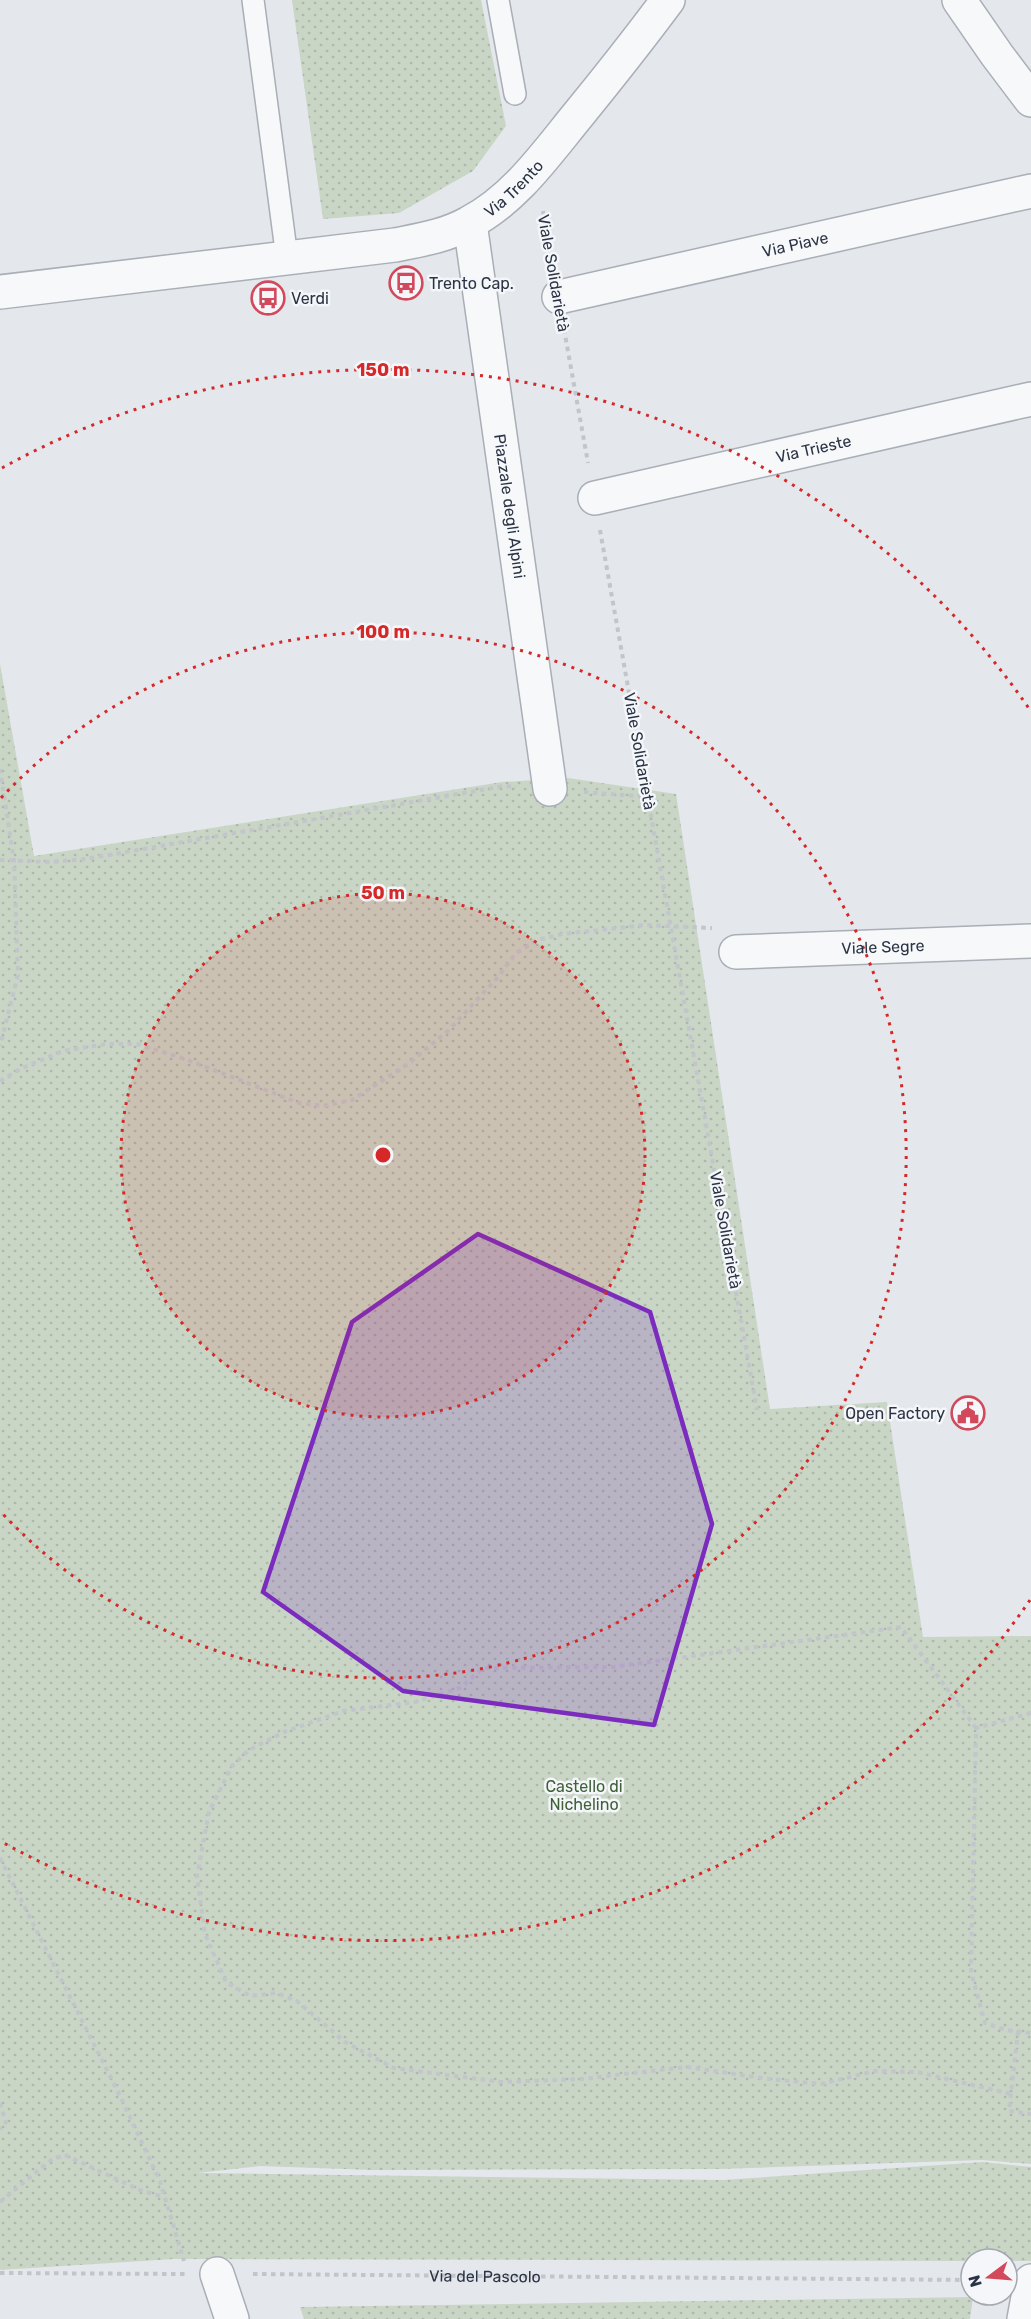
<svg xmlns="http://www.w3.org/2000/svg" width="1031" height="2319" font-family="Rubik,sans-serif">
<style>
.park{fill:url(#park-dots)}
.lines{fill:none;stroke-linecap:round;stroke-linejoin:round}
.lane-casing{stroke:#a9aeb7;stroke-width:24}
.street-casing{stroke:#a9aeb7;stroke-width:36}
.path{stroke:#c2c5cb;stroke-width:4;stroke-dasharray:4.5 4.5;stroke-linecap:butt}
.lane{stroke:#f7f8fa;stroke-width:21}
.street{stroke:#f7f8fa;stroke-width:33}
.marked{fill:#7b2cbf;fill-opacity:0.2;stroke:#7b2cbf;stroke-width:4.5;stroke-linejoin:round}
.ring{fill:none;stroke:#d62828;stroke-width:3;stroke-dasharray:3 6}
.labels{text-anchor:middle;stroke-width:5;stroke-linejoin:round;paint-order:stroke}
.street-label{font-size:16px;fill:#2b3445;stroke:#f4f6f9}
.poi-label{font-size:16px;fill:#2b3445;stroke:#f4f6f9;text-anchor:start}
.park-label{font-size:16px;fill:#3f6138;stroke:#f4f6f9}
.centre{fill:#d62828;stroke:#f4f6f9;stroke-width:3}
.ring-label{font-size:18px;text-anchor:middle;font-weight:bold;fill:#d62828;stroke:#f4f6f9;stroke-width:5;stroke-linejoin:round;paint-order:stroke}
</style>
<defs>
<pattern id="park-dots" width="8" height="8" patternUnits="userSpaceOnUse" patternTransform="scale(1.5)"><rect width="8" height="8" fill="#c9d6c5"/><path d="M2 2h.1M6 6h.1" fill="none" stroke="#adb8ab" stroke-width="1.8" stroke-linecap="round"/></pattern>
</defs>
<rect width="100%" height="100%" fill="#e4e7ec"/>
<!-- park -->
<path class="park" d="M 292,0 L 481,0 L 506,126 L 473,171 L 399,213 L 323,219 Z
M 0,664 L 34,856 L 502,782 L 568,778 L 676,794 L 770,1409 L 887,1402 L 923,1637 L 1031,1636 L 1031,2164 L 982,2160 L 720,2169 L 373,2170 L 260,2166 L 198,2173 L 723,2180 L 983,2162 L 1031,2167 L 1031,2261 L 1007,2261 L 1007,2259 L 971,2259 L 971,2261 L 174,2259 L 0,2270 Z
M 973,2297 L 970,2319 L 304,2319 L 300,2307 Z"/>
<g class="lines">
<!-- lane casing -->
<g class="lane-casing">
<path id="lane" d="M 253,0 L 287,258
M 498,0 L 515,94"/>
</g>
<!-- street casing -->
<g class="street-casing">
<g id="street">
<path d="M 959,0 L 997,55 L 1031,100"/>
<path id="s2" d="M 470,223 L 550,789"/>
<path id="s3" d="M 0,292 L 395,245 C 420,240 446,236 469,223 C 515,199 546,154 578,115 C 609,77 639,39 668,0"/>
<path id="s4" d="M 559,297 L 1031,191"/>
<path id="s5" d="M 595,498 L 1031,399"/>
<path id="s6" d="M 736,952 L 1031,941"/>
<path d="M 217,2274 L 232,2319"/>
<path d="M 1024,2319 L 1031,2281"/>
</g>
</g>
<!-- path -->
<g class="path">
<path d="M 543,211 L 552,263"/>
<path d="M 564,329 L 588,463"/>
<path d="M 600,530 L 757,1410"/>
<path d="M 0,769 L 14,861 L 18,975 L 0,1046"/>
<path d="M 584,792 L 649,797"/>
<path d="M 0,860 L 50,862 L 86,859 L 504,786 L 516,787"/>
<path d="M 0,1081 L 22,1068 L 63,1051 L 106,1044 L 137,1044 L 185,1059 L 299,1103 L 323,1106 L 352,1100 L 408,1064 L 448,1031 L 499,976 L 515,954 L 537,940 L 563,934 L 645,925 L 712,928"/>
<path d="M 1031,1713 L 976,1728 L 971,1972 L 985,2023 L 1006,2030 L 1031,2033"/>
<path d="M 976,1728 L 901,1627 L 613,1667 L 483,1668 L 460,1688 L 415,1702 L 343,1711 L 284,1732 L 249,1750 L 232,1766 L 209,1812 L 197,1876 L 205,1934 L 226,1982 L 250,1996 L 276,1993 L 297,2001 L 345,2042 L 394,2068 L 501,2082 L 581,2079 L 687,2067 L 769,2079 L 821,2084 L 875,2071 L 917,2072 L 1011,2094"/>
<path d="M 0,1858 L 120,2096 L 160,2181 L 184,2261"/>
<path d="M 1018,2031 L 1009,2111 L 1031,2114"/>
<path d="M 0,2103 L 6,2122 L 0,2129"/>
<path d="M 0,2202 L 51,2160 L 65,2155 L 140,2190 L 164,2197"/>
<path d="M 0,2273 L 185,2274"/>
<path id="s1" d="M 253,2274 L 971,2280"/>
</g>
<!-- lane -->
<use href="#lane" class="lane"/>
<!-- street -->
<use href="#street" class="street"/>
</g>
<!-- marked area -->
<path class="marked" d="M 478,1234 L 650,1312 L 712,1524 L 654,1725 L 403,1691 L 263,1592 L 352,1322 Z"/>
<!-- distance rings -->
<circle cx="383" cy="1155" r="262" fill="#d62828" fill-opacity=".12"/>
<g class="ring">
<circle cx="383" cy="1155" r="262"/>
<path d="M1 798A523 523 0 1 1 1 1512"/>
<path d="M1030 1600A785 785 0 0 1 2 1842M2 468A785 785 0 0 1 1030 710"/>
</g>
<!-- icons -->
<defs>
<g id="bus-ring" transform="scale(1.725)"><circle r="9.5" fill="#f4f6f9" stroke="#d1495b" stroke-width="1.5"/><path d="M-5-6H5V4H4V6H2V4H-2V6H-4V4H-5ZM-3.5-4V0h7V-4ZM-3.5 1.2v1.5H-2V1.2ZM2 1.2v1.5H3.5V1.2Z" fill="#d1495b"/></g>
<g id="civic-ring" transform="scale(1.725)"><circle r="9.5" fill="#f4f6f9" stroke="#d1495b" stroke-width="1.5"/><path d="M-.6-6.5H3V-4.5H.6V-3L4-1V1h2V6H-6V1h2V-1L-.6-3ZM-1.2 2.5V6h2.4V2.5Z" fill="#d1495b"/></g>
</defs>
<g fill-rule="evenodd">
<use href="#bus-ring" x="406" y="283"/>
<use href="#bus-ring" x="268" y="298"/>
<use href="#civic-ring" x="968" y="1413"/>
</g>
<g class="labels">
<!-- street labels -->
<g class="street-label">
<text dy="6" stroke="none"><textPath href="#s3" startOffset="532">Via Trento</textPath></text>
<text dy="6" stroke="none"><textPath href="#s4" startOffset="242">Via Piave</textPath></text>
<text transform="translate(554 273) rotate(80)" y="6">Viale Solidarietà</text>
<text dy="6" stroke="none"><textPath href="#s5" startOffset="224">Via Trieste</textPath></text>
<text dy="6" stroke="none"><textPath href="#s2" startOffset="286">Piazzale degli Alpini</textPath></text>
<text transform="translate(640 751) rotate(80)" y="6">Viale Solidarietà</text>
<text dy="6" stroke="none"><textPath href="#s6" startOffset="147">Viale Segre</textPath></text>
<text transform="translate(726 1230) rotate(80)" y="6">Viale Solidarietà</text>
<text dy="6" stroke="none"><textPath href="#s1" startOffset="232">Via del Pascolo</textPath></text>
</g>
<!-- poi labels -->
<g class="poi-label">
<text x="429" y="289">Trento Cap.</text>
<text x="291" y="304">Verdi</text>
<text x="945" y="1419" text-anchor="end">Open Factory</text>
</g>
<!-- park labels -->
<g class="park-label">
<text x="584" y="1792">Castello di<tspan x="584" dy="18">Nichelino</tspan></text>
</g>
</g>
<circle cx="383" cy="1155" r="9" class="centre"/>
<g class="ring-label">
<text x="383" y="376">150 m</text>
<text x="383" y="638">100 m</text>
<text x="383" y="899">50 m</text>
</g>
<!-- north arrow -->
<g transform="translate(989 2277) rotate(254)"><circle r="28" fill="#f4f6f9" stroke="#a4a8b1" stroke-width="1.5"/>
<path d="M0-4.5L10 22L0 15L-10 22Z" fill="#d1495b"/>
<text y="-9" font-size="16" font-weight="bold" text-anchor="middle" fill="#2b3445">N</text>
</g>
</svg>
